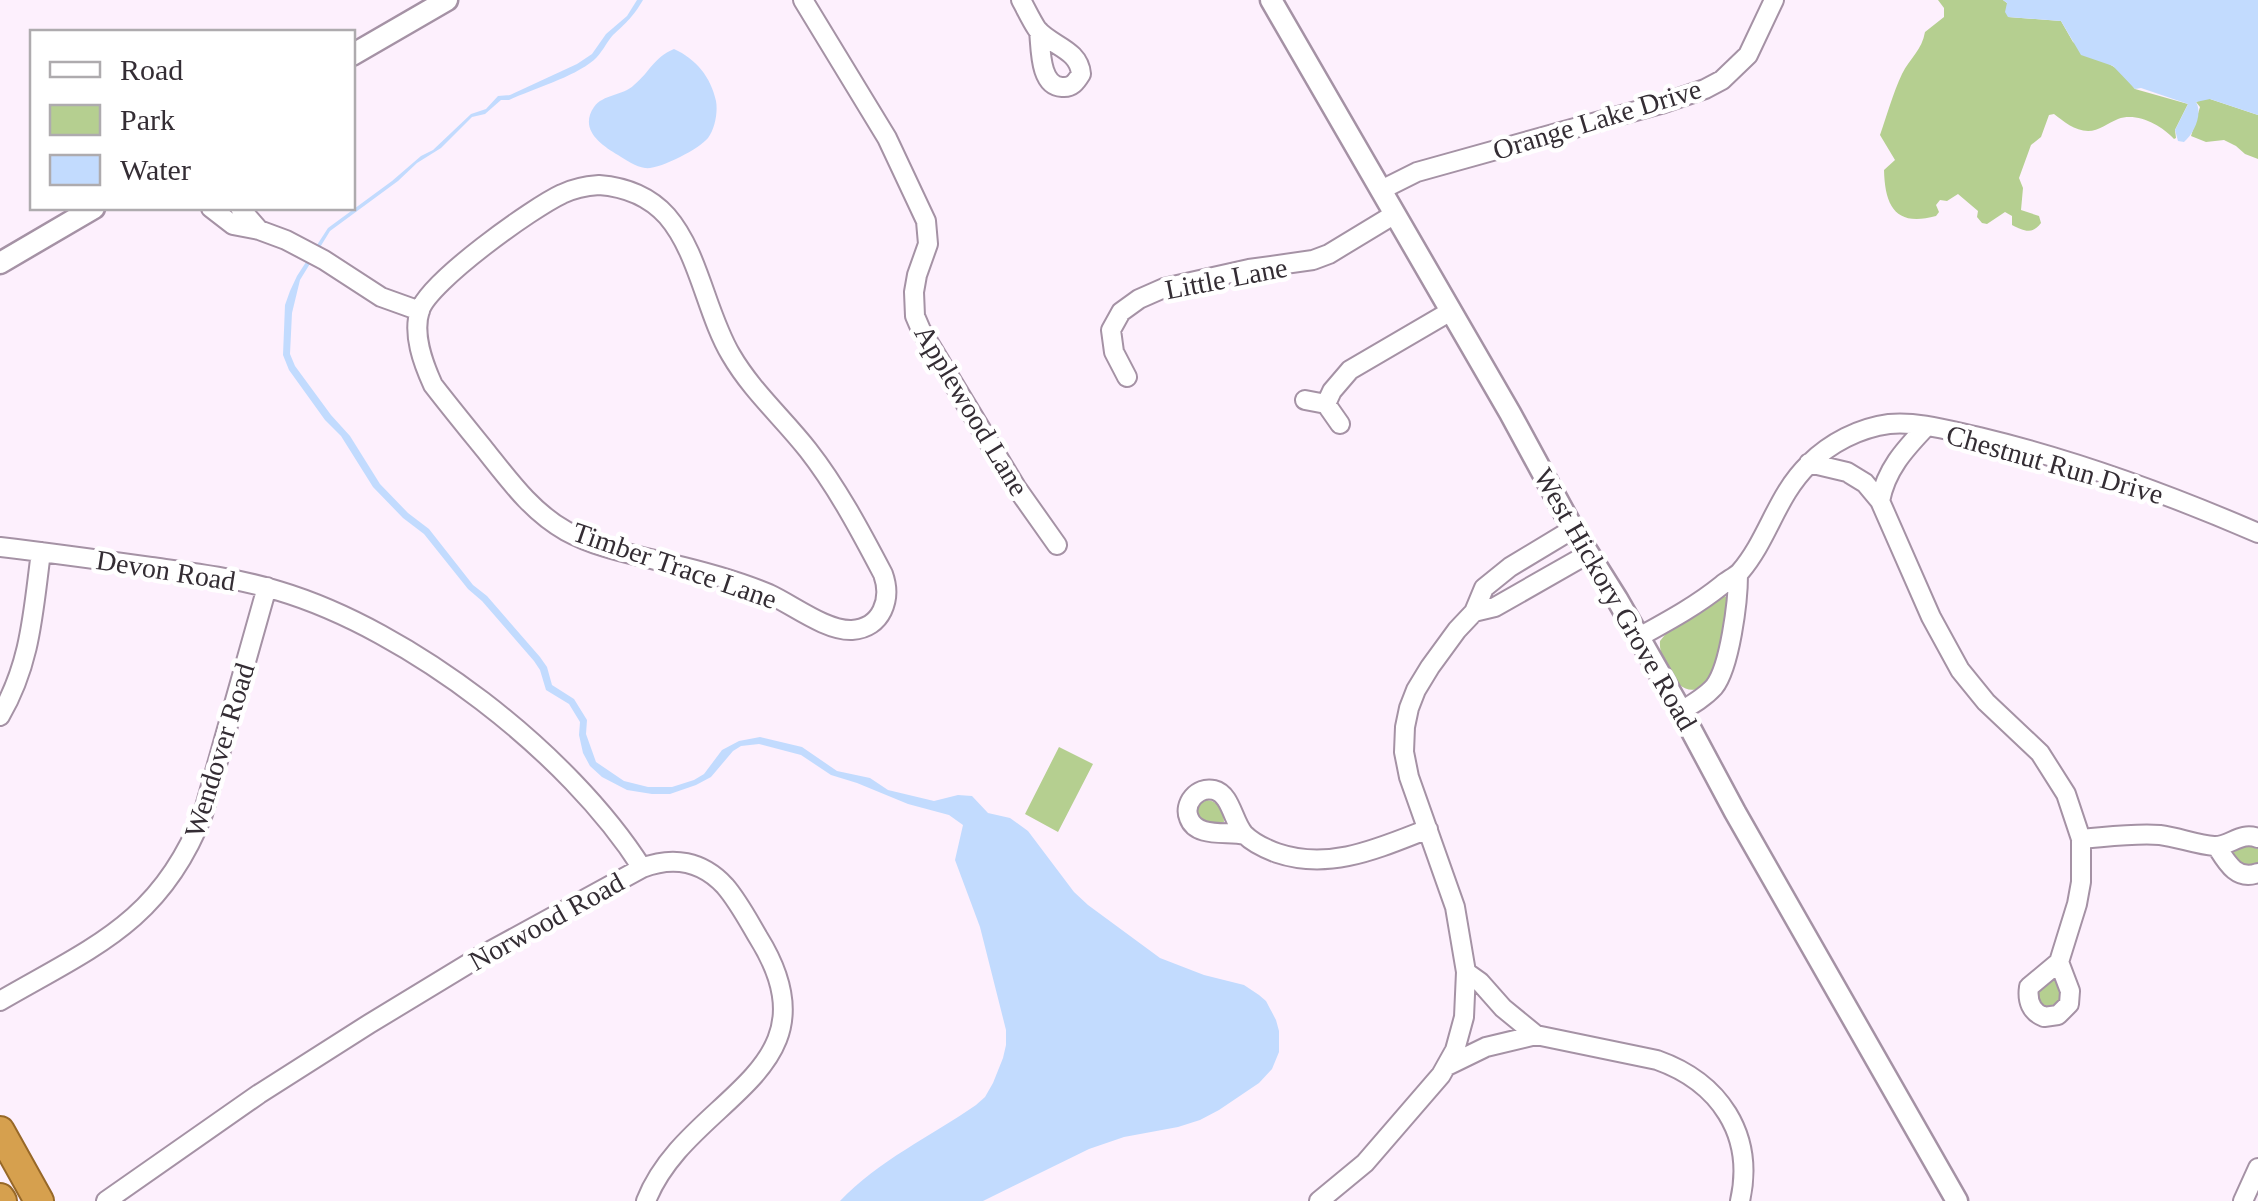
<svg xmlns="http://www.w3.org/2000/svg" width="2258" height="1201" font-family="Georgia,serif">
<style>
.green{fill:#b5cf90}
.water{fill:#c2dbfe}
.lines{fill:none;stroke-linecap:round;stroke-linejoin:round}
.minor-casing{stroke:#a592a5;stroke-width:22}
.tertiary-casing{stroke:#a592a5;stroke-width:25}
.trunk-casing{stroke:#976828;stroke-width:32}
.minor{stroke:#fff;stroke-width:18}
.tertiary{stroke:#fff;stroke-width:20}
.trunk{stroke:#d6a04e;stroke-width:28}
.labels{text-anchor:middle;stroke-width:9;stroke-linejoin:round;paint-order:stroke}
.street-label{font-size:28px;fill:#342d34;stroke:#fff}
</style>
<rect width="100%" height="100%" fill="#fdf0fd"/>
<!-- green -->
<path class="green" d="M 1938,0 L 2003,0 L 2007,3 L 2008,17 L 2061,21 L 2073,42 L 2119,70 L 2135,89 L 2188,104 L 2175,130 L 2176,138 L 2174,139 C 2161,125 2137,112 2118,119 C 2108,123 2099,131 2088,131 C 2075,131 2063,121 2054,114 L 2049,115 L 2041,137 L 2031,145 L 2019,178 L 2023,188 L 2021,210 L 2039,216 L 2041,223 C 2032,235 2024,231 2012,225 L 2012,216 L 2005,212 L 1987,224 L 1982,223 L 1977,217 L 1978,211 L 1958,194 L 1947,201 L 1940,200 L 1936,205 L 1939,212 L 1936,216 C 1896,227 1885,207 1884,170 L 1895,160 L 1880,135 C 1887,115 1893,93 1902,74 C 1910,58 1922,50 1925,32 L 1944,17 L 1944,8 Z
M 2203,99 L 2210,99 L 2258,115 L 2258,159 L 2245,154 L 2236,146 L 2224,140 L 2206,142 L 2191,136 L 2200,107 L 2196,102 Z
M 1724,596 L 1727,597 L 1727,602 C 1723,623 1722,665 1708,681 C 1684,709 1658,663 1660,641 L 1668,631 Z
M 1059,747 L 1093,764 L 1058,832 L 1025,814 Z
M 1207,800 C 1218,801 1224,811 1224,822 L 1210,825 L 1200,822 L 1196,809 L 1201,803 Z
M 2246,845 L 2258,849 L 2258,865 L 2244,869 L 2230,853 Z
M 2054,977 L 2056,978 L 2062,996 L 2057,1005 L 2044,1007 C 2029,993 2042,986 2054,977 Z"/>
<!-- water -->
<path class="water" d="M 637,0 L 643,0 C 633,17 627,22 613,35 C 606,43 602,53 594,60 C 572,78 535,88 509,100 L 501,100 L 485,114 L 472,117 L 441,148 L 417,163 L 398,181 L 330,231 L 300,280 L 292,313 L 290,354 L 295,366 L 331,415 L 350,436 L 380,484 L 408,513 L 429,529 L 473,585 L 487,596 L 540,657 L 547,667 L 552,685 L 574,699 L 587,720 L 586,734 L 596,762 L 624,781 L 648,787 L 672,787 L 694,780 L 704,774 L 722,750 L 739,741 L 760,737 L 802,747 L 837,771 L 870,778 L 888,790 L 934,801 L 958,795 L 972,796 L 988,813 L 1010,818 L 1028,831 L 1074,892 L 1088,905 L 1160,958 L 1204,975 L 1244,985 L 1259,995 L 1266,1001 L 1276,1020 L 1279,1031 L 1279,1052 L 1272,1069 L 1259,1083 L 1219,1110 L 1200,1120 L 1178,1127 L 1124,1137 L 1089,1149 L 983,1201 L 840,1201 C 878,1161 931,1136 976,1105 L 985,1097 L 993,1083 L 1003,1058 L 1006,1045 L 1006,1030 L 980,927 L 955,860 L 963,825 L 949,815 L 908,804 L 857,783 L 831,775 L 801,755 L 759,744 L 741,746 L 733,751 L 711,777 L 696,785 L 670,794 L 652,794 L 627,790 L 602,777 L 590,766 L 583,753 L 579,735 L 580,722 L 569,704 L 546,690 L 540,670 L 534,661 L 482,601 L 468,589 L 424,534 L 403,518 L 373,487 L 341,436 L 325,420 L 289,370 L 283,355 L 285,305 L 290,291 L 297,276 L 328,228 L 392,181 L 421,156 L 433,150 L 471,114 L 486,109 L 498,96 L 510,95 L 577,64 L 592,54 L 606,34 L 627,16 Z
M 2003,0 L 2258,0 L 2258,115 L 2210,99 L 2196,102 C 2203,114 2194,134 2184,142 L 2178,141 L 2175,130 L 2188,104 L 2141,88 L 2135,89 L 2113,66 L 2081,55 L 2061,21 L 2008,17 L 2005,12 L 2007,3 Z
M 674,49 C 696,59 711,77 716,101 C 718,112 715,129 708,138 C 699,149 659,170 645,168 C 636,167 626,160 618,155 C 600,144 579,129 594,107 C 603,94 623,96 634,85 C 650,72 653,58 674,49 Z"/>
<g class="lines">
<!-- minor casing -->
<g class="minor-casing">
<path id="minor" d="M 803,0 L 887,138 L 926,221 L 928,244 L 917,275 L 914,292 L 915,316 L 921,330 L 1016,487 L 1057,545
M 1021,0 C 1026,9 1031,20 1037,29 C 1051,46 1079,49 1081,74 C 1076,82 1072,88 1062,87 C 1039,86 1041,47 1039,31
M 599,185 C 625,187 649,196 667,216 C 699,253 706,313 731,355 C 752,391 782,417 808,450 C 837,487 861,532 883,574 C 892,599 882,628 852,630 C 826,631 793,605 769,594 C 736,580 702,571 667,563 C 632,554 597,548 566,531 C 532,512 509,480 485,450 C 468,429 450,407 433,385 C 423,363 412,334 420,310 C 430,281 532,208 562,194 C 574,188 586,186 599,185 Z
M 1381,190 L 1417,172 L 1661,104 L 1705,89 L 1722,80 L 1748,55 L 1774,0
M 211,208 L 233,225 L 259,230 L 286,240 L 324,260 L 381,297 L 420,311
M 240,208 L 259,230
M 1127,377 L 1114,352 L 1111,330 L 1121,312 L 1139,299 L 1164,288 L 1249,269 L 1313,260 L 1329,254 L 1395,214
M 1305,400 L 1326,404 L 1340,424
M 1326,404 L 1332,391 L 1350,370 L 1451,311
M 1809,463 L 1847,472 L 1865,483 L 1880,501 L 1931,617 L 1960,670 L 1986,702 L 2040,753 L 2066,794 L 2081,839 L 2081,882 L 2077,904 L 2059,962 L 2029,987 C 2027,1001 2031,1012 2044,1017 L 2058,1015 L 2069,1004 L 2070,991 L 2059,962
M 1880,501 C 1886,470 1904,450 1926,427
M 0,547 C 50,553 101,560 151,567 C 194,573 237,578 279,591 C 410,630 569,753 642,868
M 1474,612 L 1495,607 L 1588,554
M 1639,637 C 1668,621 1696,606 1722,585 C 1728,580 1735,577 1740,572 C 1769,538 1776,496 1809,464 C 1830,443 1859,428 1889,424 C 1918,421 1951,431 1979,437 C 2075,460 2168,494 2258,533
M 1681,711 C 1693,704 1705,697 1714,687 C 1730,667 1738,601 1738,575
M 0,716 C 31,663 33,612 41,552
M 1245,835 C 1227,831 1196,838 1189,818 C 1183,804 1197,786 1214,790 C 1231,794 1233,822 1244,834 C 1252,842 1266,849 1277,853 C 1330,871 1379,848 1428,829
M 2081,839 C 2107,837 2133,833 2160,835 C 2177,837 2198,845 2214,846 C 2230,847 2240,831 2258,838
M 2217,847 C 2227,863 2237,881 2258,873
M 1466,972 L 1480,982 L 1503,1008 L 1536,1035
M 0,1001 C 93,947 161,922 203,814 L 267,587
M 1447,1066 L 1486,1047 L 1536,1035 L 1657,1060 C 1719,1082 1755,1134 1740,1201
M 106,1201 L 259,1094 L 369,1024 L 481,956 L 642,868 C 673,856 702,861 725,886 C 738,901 748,920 758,937 C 843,1073 687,1096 646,1201
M 1319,1201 L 1365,1163 L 1441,1075 L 1455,1050 L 1464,1017 L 1466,972 L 1455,907 L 1409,777 L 1404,752 L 1405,727 L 1409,708 L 1416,690 L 1430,667 L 1457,630 L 1474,612 L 1484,588 L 1510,567 L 1573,529
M 2243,1201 L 2258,1168"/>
</g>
<!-- tertiary casing -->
<g class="tertiary-casing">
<path id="tertiary" d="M 1271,0 L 1510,413 L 1573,529 L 1617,599 L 1681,711 L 1735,812 L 1957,1201
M 352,55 L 447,0
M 0,263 L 94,208"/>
</g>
<!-- trunk casing -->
<g class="trunk-casing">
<path id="trunk" d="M 0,1131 L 39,1201
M 0,1198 L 2,1201"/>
</g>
<!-- minor -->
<use href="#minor" class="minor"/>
<!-- tertiary -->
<use href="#tertiary" class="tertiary"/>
<!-- trunk -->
<use href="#trunk" class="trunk"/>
</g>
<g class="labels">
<!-- street labels -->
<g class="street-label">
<text transform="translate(1597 119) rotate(-17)" y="10">Orange Lake Drive</text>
<text transform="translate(1226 278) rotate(-11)" y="10">Little Lane</text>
<text transform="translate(972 410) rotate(59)" y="10">Applewood Lane</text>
<text transform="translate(2055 464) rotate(16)" y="10">Chestnut Run Drive</text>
<text transform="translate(675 565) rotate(19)" y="10">Timber Trace Lane</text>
<text transform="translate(166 570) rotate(9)" y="10">Devon Road</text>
<text transform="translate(1616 599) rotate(60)" y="10">West Hickory Grove Road</text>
<text transform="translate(219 750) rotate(-73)" y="10">Wendover Road</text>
<text transform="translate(546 921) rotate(-29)" y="10">Norwood Road</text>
</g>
</g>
<!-- legend -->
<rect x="30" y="30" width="325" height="180" fill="#ffffff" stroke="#aeabae" stroke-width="2.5"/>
<rect x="50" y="62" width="50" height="15" fill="#ffffff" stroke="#aeabae" stroke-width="2.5"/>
<text x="120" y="80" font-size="30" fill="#342d34">Road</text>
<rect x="50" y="105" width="50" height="30" fill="#b5cf90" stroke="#aeabae" stroke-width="2.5"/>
<text x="120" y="130" font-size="30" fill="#342d34">Park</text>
<rect x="50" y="155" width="50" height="30" fill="#c2dbfe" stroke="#aeabae" stroke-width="2.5"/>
<text x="120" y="180" font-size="30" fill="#342d34">Water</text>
</svg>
